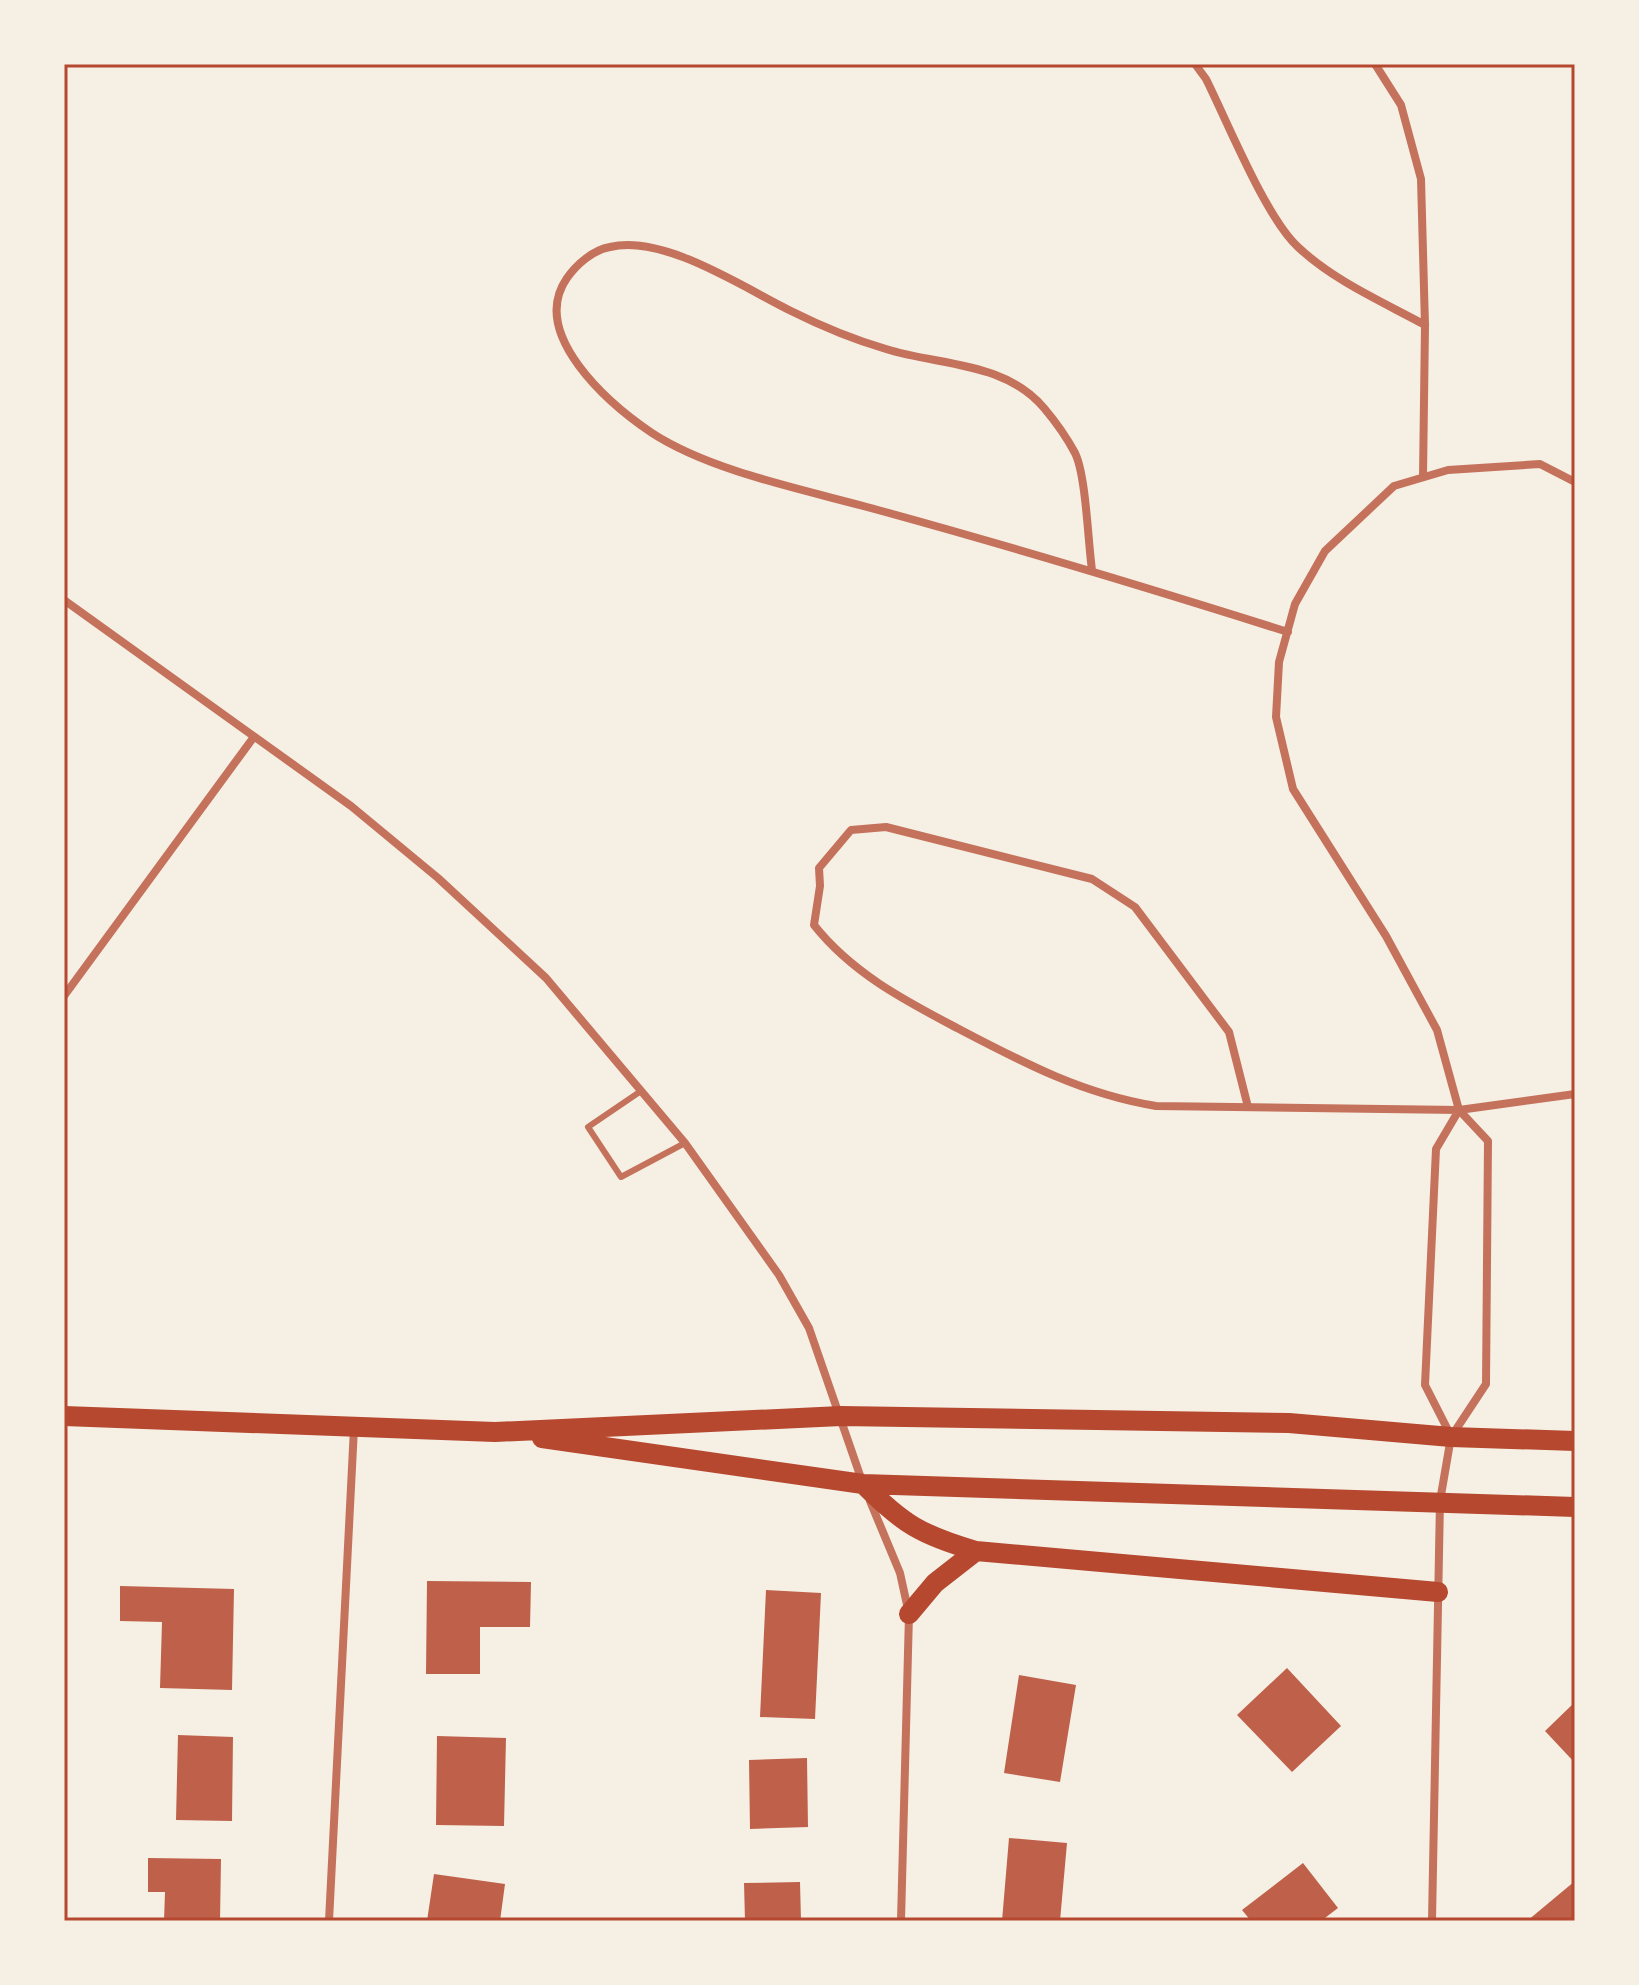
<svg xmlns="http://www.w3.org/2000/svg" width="1639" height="1985" font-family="Jost,sans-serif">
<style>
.building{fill:#bf614a}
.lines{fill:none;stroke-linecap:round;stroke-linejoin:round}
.service{stroke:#c5725c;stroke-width:6}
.minor{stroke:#c5725c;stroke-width:8}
.primary{stroke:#b5482f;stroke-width:20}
.neatline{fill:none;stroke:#b5482f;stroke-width:3}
</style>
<rect width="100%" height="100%" fill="#f6efe4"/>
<!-- building -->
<path class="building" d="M 427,1581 L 531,1582 L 530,1627 L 480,1627 L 480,1674 L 426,1674 Z
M 120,1586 L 234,1589 L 232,1690 L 160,1688 L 162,1622 L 120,1621 Z
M 766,1590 L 821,1593 L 815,1719 L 760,1717 Z
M 1287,1668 L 1341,1726 L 1292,1772 L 1237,1715 Z
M 1019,1675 L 1076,1685 L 1060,1782 L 1004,1773 Z
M 1575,1702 L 1575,1763 L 1545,1731 Z
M 178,1735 L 233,1737 L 232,1821 L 176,1820 Z
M 437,1736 L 506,1738 L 504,1826 L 436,1825 Z
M 807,1758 L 808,1827 L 750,1829 L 749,1760 Z
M 1009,1838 L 1067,1843 L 1060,1921 L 1002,1921 Z
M 148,1858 L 221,1859 L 220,1921 L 164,1921 L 165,1892 L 148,1892 Z
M 1303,1863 L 1338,1908 L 1321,1921 L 1251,1921 L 1242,1910 Z
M 434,1874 L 505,1884 L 500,1921 L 427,1921 Z
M 1575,1881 L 1575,1921 L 1527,1921 Z
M 800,1882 L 801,1921 L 745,1921 L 744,1883 Z"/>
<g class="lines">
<!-- service -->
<path class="service" d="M 641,1091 L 588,1127 L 621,1177 L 685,1143"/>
<!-- minor -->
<path class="minor" d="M 1195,64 L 1206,79 C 1227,121 1266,218 1298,247 C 1334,281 1383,302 1425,325
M 1375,64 L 1401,105 L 1421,179 L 1425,325 L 1423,477
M 1092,570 C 1088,542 1086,475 1075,453 C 1067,438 1055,421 1044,408 C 1004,361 940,366 886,349 C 855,340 821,326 791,311 C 744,288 664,234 610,247 C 593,250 577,264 567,278 C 528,334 609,404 652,433 C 715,474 817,492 889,513 C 1023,550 1155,590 1288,632
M 64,600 L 351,806 L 438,878 L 546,978 L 685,1143 L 779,1275 L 809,1328 L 862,1481
M 64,996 L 253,738
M 1248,1107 L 1229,1032 L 1135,907 L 1092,879 L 886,827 L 851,830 L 819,868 L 820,886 L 814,925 C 852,973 904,1000 957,1028 C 1022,1062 1082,1094 1156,1106 L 1459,1110 L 1575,1094
M 1451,1436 L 1425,1385 L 1436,1149 L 1459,1110
M 870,1501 L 900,1573 L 909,1614 L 901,1921
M 329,1921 L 354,1428
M 1432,1921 L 1440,1501 L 1451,1437 L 1486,1384 L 1488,1141 L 1459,1110 L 1437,1030 L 1386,936 L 1293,789 L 1276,717 L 1279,662 L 1295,604 L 1325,551 L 1394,486 L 1448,470 L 1540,464 L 1575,482"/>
<!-- primary -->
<path class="primary" d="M 64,1416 L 495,1432 L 841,1416 L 1289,1423 L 1451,1437 L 1575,1441
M 542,1438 L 863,1484 L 1575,1507
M 863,1484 C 903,1524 921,1535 976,1551 L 1438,1592
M 909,1614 L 935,1583 L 976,1551"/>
</g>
<!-- border -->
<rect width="1639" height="1985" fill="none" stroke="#f6efe4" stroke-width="132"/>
<rect x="66" y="66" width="1507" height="1853" class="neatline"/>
</svg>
